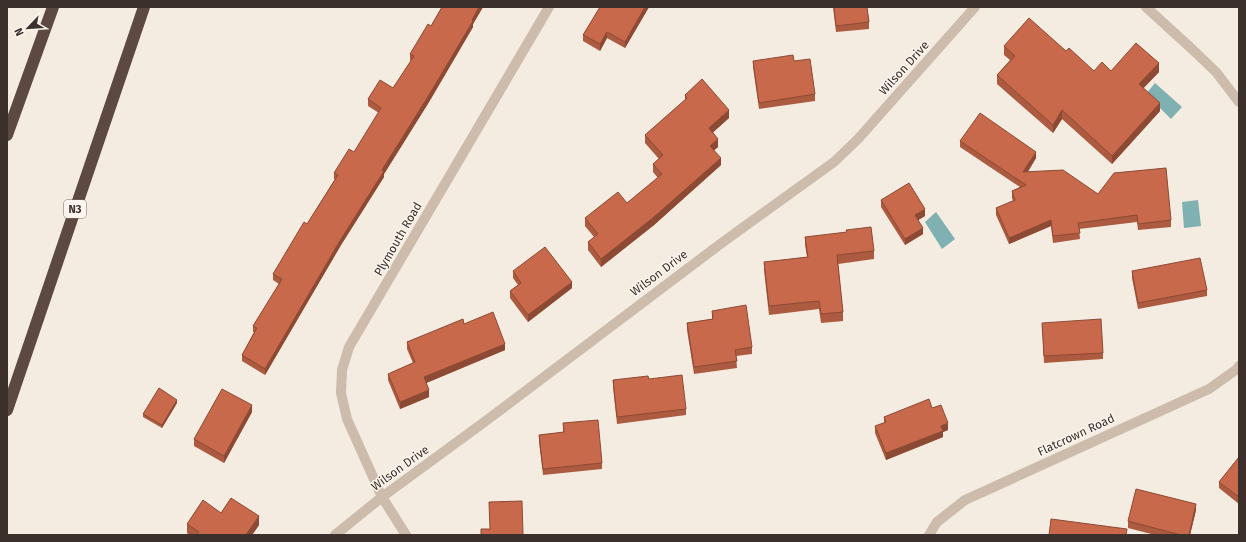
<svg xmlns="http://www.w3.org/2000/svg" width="1246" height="542" font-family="'Fira Sans',sans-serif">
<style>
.water{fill:#7fb0b2}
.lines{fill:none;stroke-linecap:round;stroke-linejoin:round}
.minor{stroke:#cdbbac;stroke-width:10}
.highway{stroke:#5c4a42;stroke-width:12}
.wall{fill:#ac5a40}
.shaded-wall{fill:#8c4a34}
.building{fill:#c8694b;stroke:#8c4a34}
.labels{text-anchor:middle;stroke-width:3;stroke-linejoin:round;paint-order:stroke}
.shield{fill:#fbf5ee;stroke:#756b66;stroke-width:1}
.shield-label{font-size:11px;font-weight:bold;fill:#3b302b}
.street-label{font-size:12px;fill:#3b302b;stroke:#fbf5ee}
</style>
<rect width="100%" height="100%" fill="#f4ebe1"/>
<!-- water -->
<path class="water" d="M 1155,83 L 1182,107 L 1171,119 L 1146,94 Z
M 1198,200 L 1201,226 L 1184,228 L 1182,202 Z
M 936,212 L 955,239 L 942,249 L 925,222 Z"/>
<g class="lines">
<!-- minor -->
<path class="minor" d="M 1146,7 L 1193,50 L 1216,72 L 1239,102
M 335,535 L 382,497 L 483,423 L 723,242 L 834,162 L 858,139 L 975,7
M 406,535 L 382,497 L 347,419 L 341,393 L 342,370 L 349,347 L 549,7
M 929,535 L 937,522 L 965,500 L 1209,389 L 1237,369 L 1239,366"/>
<!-- highway -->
<path class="highway" d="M 7,135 L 53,7
M 7,410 L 144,7"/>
</g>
<!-- wall -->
<path class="wall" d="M 442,7 L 483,7 L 473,24 L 473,27 L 429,102 L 384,174 L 384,177 L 341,245 L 265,375 L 242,361 L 242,355 L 254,332 L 253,332 L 253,326 L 279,284 L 273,280 L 273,274 L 307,224 L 335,179 L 334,179 L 334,173 L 354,152 L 379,113 L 368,106 L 368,99 L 393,88 L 411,61 L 410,60 L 410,54 L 431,26 Z
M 600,7 L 649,7 L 625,48 L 607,38 L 600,51 L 583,41 L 583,35 Z
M 833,7 L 867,7 L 869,22 L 869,29 L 836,32 Z
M 1004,46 L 1066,51 L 1094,71 L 1159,72 L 1143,88 L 1160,111 L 1112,164 L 1062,119 L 1053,133 L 997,84 L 997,75 L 1010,60 L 1004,55 Z
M 753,61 L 794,61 L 815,94 L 815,101 L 759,109 L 753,67 Z
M 685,95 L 729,118 L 713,132 L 718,147 L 714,150 L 721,165 L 654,225 L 601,267 L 588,250 L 588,242 L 594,237 L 585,226 L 585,218 L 627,203 L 658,178 L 653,172 L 653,164 L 659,159 L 645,143 L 645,135 L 685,100 Z
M 960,141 L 1036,158 L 1028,172 L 1098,194 L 1171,220 L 1171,227 L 1138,230 L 1137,222 L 1079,229 L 1080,239 L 1053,243 L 1051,226 L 1009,244 L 996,215 L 996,208 L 1013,201 L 1012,198 L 1012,191 L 1020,187 L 960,147 Z
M 881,200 L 925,216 L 918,220 L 923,234 L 905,245 L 881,207 Z
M 805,237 L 874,251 L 874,259 L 838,264 L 843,312 L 843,321 L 821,323 L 819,309 L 769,315 L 764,270 L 764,262 L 807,257 L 805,245 Z
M 513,271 L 572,288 L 528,322 L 510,298 L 510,291 L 518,285 L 513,278 Z
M 1132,271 L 1207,290 L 1207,296 L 1138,309 L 1132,278 Z
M 712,311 L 752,347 L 752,354 L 736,356 L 737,368 L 694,374 L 687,330 L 687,323 L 712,319 Z
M 1042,323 L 1103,353 L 1103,359 L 1044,363 Z
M 464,324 L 505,350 L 426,383 L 429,397 L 400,409 L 388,380 L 388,374 L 413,363 L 407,349 L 407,342 Z
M 649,379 L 686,409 L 686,415 L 617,424 L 613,387 L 613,380 Z
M 177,403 L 162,428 L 143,417 L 143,414 Z
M 932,408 L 948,430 L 943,432 L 943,437 L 886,460 L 875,433 L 875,426 L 884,423 L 884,417 Z
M 252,412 L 224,463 L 194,446 L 194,439 Z
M 563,423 L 602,463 L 602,469 L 543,475 L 539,442 L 539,435 L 563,433 Z
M 1239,457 L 1239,504 L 1219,488 L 1219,482 Z
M 1196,510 L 1190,535 L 1155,535 L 1128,528 L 1128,521 Z
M 221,513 L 259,525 L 252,535 L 189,535 L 187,533 L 187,524 Z"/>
<!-- shaded-wall -->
<path class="shaded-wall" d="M 479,7 L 483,7 L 473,24 L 473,27 L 429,102 L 384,174 L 384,177 L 341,245 L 265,375 L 265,369 L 341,239 Z
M 645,7 L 649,7 L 625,48 L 625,42 Z
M 607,32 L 607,38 L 600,51 L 600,44 Z
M 1159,63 L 1159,72 L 1139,93 L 1139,84 Z
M 1160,103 L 1160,111 L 1112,164 L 1112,156 Z
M 729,110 L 729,118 L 709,136 L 709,128 Z
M 1062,110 L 1062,119 L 1053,133 L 1053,125 Z
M 718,139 L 718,147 L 710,154 L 710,146 Z
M 1036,152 L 1036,158 L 1023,178 L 1023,172 Z
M 721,158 L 721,165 L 654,225 L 601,267 L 601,259 Z
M 925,209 L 925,216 L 915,222 L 915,215 Z
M 1051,220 L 1051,226 L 1009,244 L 1009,238 Z
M 923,228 L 923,234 L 905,245 L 905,239 Z
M 572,282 L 572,288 L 528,322 L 528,315 Z
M 505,344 L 505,350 L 424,384 L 424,377 Z
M 429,390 L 429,397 L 400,409 L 400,402 Z
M 177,400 L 177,403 L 162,428 L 162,425 Z
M 252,405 L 252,412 L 224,463 L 224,456 Z
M 948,423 L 948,430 L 943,432 L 943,437 L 886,460 L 886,453 Z
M 1196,504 L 1196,510 L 1190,535 L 1189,535 Z
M 259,516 L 259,525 L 252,535 L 246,535 Z"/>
<!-- building -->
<path class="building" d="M 442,7 L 479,7 L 472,20 L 473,21 L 429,95 L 382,170 L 384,171 L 341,239 L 265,369 L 242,355 L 257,328 L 253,326 L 282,279 L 273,274 L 304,222 L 307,224 L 338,175 L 334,173 L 349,149 L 354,152 L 381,108 L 368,99 L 380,80 L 393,88 L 414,56 L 410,54 L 428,24 L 431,26 Z
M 600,7 L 645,7 L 625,42 L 607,32 L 600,44 L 583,35 Z
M 834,7 L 867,7 L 869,22 L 836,26 Z
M 1029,18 L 1066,51 L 1069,48 L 1094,71 L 1102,62 L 1111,71 L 1136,43 L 1159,63 L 1139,84 L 1160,103 L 1112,156 L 1062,110 L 1053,125 L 997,75 L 1015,56 L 1004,46 Z
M 793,55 L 794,61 L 810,59 L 815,94 L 759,103 L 753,61 Z
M 702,79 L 729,110 L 709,128 L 718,139 L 710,146 L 721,158 L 654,217 L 601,259 L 588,242 L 598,234 L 585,218 L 618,192 L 627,203 L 662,174 L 653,164 L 663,155 L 645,135 L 687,98 L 685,95 Z
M 980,113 L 1036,152 L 1023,172 L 1063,170 L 1098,194 L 1114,173 L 1166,168 L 1171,220 L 1138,224 L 1137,215 L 1078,223 L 1080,233 L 1053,236 L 1051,220 L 1009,238 L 996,208 L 1015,200 L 1012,191 L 1026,185 L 960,141 Z
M 909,183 L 925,209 L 915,215 L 923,228 L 905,239 L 881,200 Z
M 871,227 L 874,251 L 837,255 L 843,312 L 821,314 L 819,301 L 769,306 L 764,262 L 808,257 L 805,237 L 847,232 L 846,230 Z
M 545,247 L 572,282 L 528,315 L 510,291 L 521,283 L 513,271 Z
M 1200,258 L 1207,290 L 1138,303 L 1132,271 Z
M 746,305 L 752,347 L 735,350 L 737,361 L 694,367 L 687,323 L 713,319 L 712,311 Z
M 493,312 L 505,344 L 424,377 L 429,390 L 400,402 L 388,374 L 415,362 L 407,342 L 463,319 L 464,324 Z
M 1101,319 L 1103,353 L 1044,356 L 1042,323 Z
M 682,375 L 686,409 L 617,417 L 613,380 L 648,376 L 649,379 Z
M 159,388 L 177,400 L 162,425 L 143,414 Z
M 222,389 L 252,405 L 224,456 L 194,439 Z
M 929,399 L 932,408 L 941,405 L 948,423 L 941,426 L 943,431 L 886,453 L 875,426 L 886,422 L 884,417 Z
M 598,420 L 602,463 L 543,469 L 539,435 L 564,432 L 563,423 Z
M 1239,457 L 1239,497 L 1219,482 Z
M 1136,489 L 1196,504 L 1189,535 L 1181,535 L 1128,521 Z
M 231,498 L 259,516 L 246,535 L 197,535 L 199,532 L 187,524 L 203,500 L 221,513 Z
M 522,501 L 523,535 L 481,535 L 481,529 L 490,529 L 489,502 Z
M 1051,519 L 1127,529 L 1126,535 L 1049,535 Z"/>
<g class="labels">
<!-- shield labels -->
<rect class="shield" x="64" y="200" width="22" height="18" rx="3"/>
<g class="shield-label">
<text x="75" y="213">N3</text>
</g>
<!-- street labels -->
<g class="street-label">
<text transform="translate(904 68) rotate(-48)" y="4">Wilson Drive</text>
<text transform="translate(398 239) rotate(-60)" y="4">Plymouth Road</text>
<text transform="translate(659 273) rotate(-37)" y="4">Wilson Drive</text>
<text transform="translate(1076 435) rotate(-25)" y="4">Flatcrown Road</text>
<text transform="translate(400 468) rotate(-36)" y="4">Wilson Drive</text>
</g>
</g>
<!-- border -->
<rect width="1246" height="542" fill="none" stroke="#3b302b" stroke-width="16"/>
<!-- north arrow -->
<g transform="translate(28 28) rotate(245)" stroke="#fbf5ee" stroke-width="3" paint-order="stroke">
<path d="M0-3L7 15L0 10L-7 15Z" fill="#3b302b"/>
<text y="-6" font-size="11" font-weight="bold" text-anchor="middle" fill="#3b302b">N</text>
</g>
</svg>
